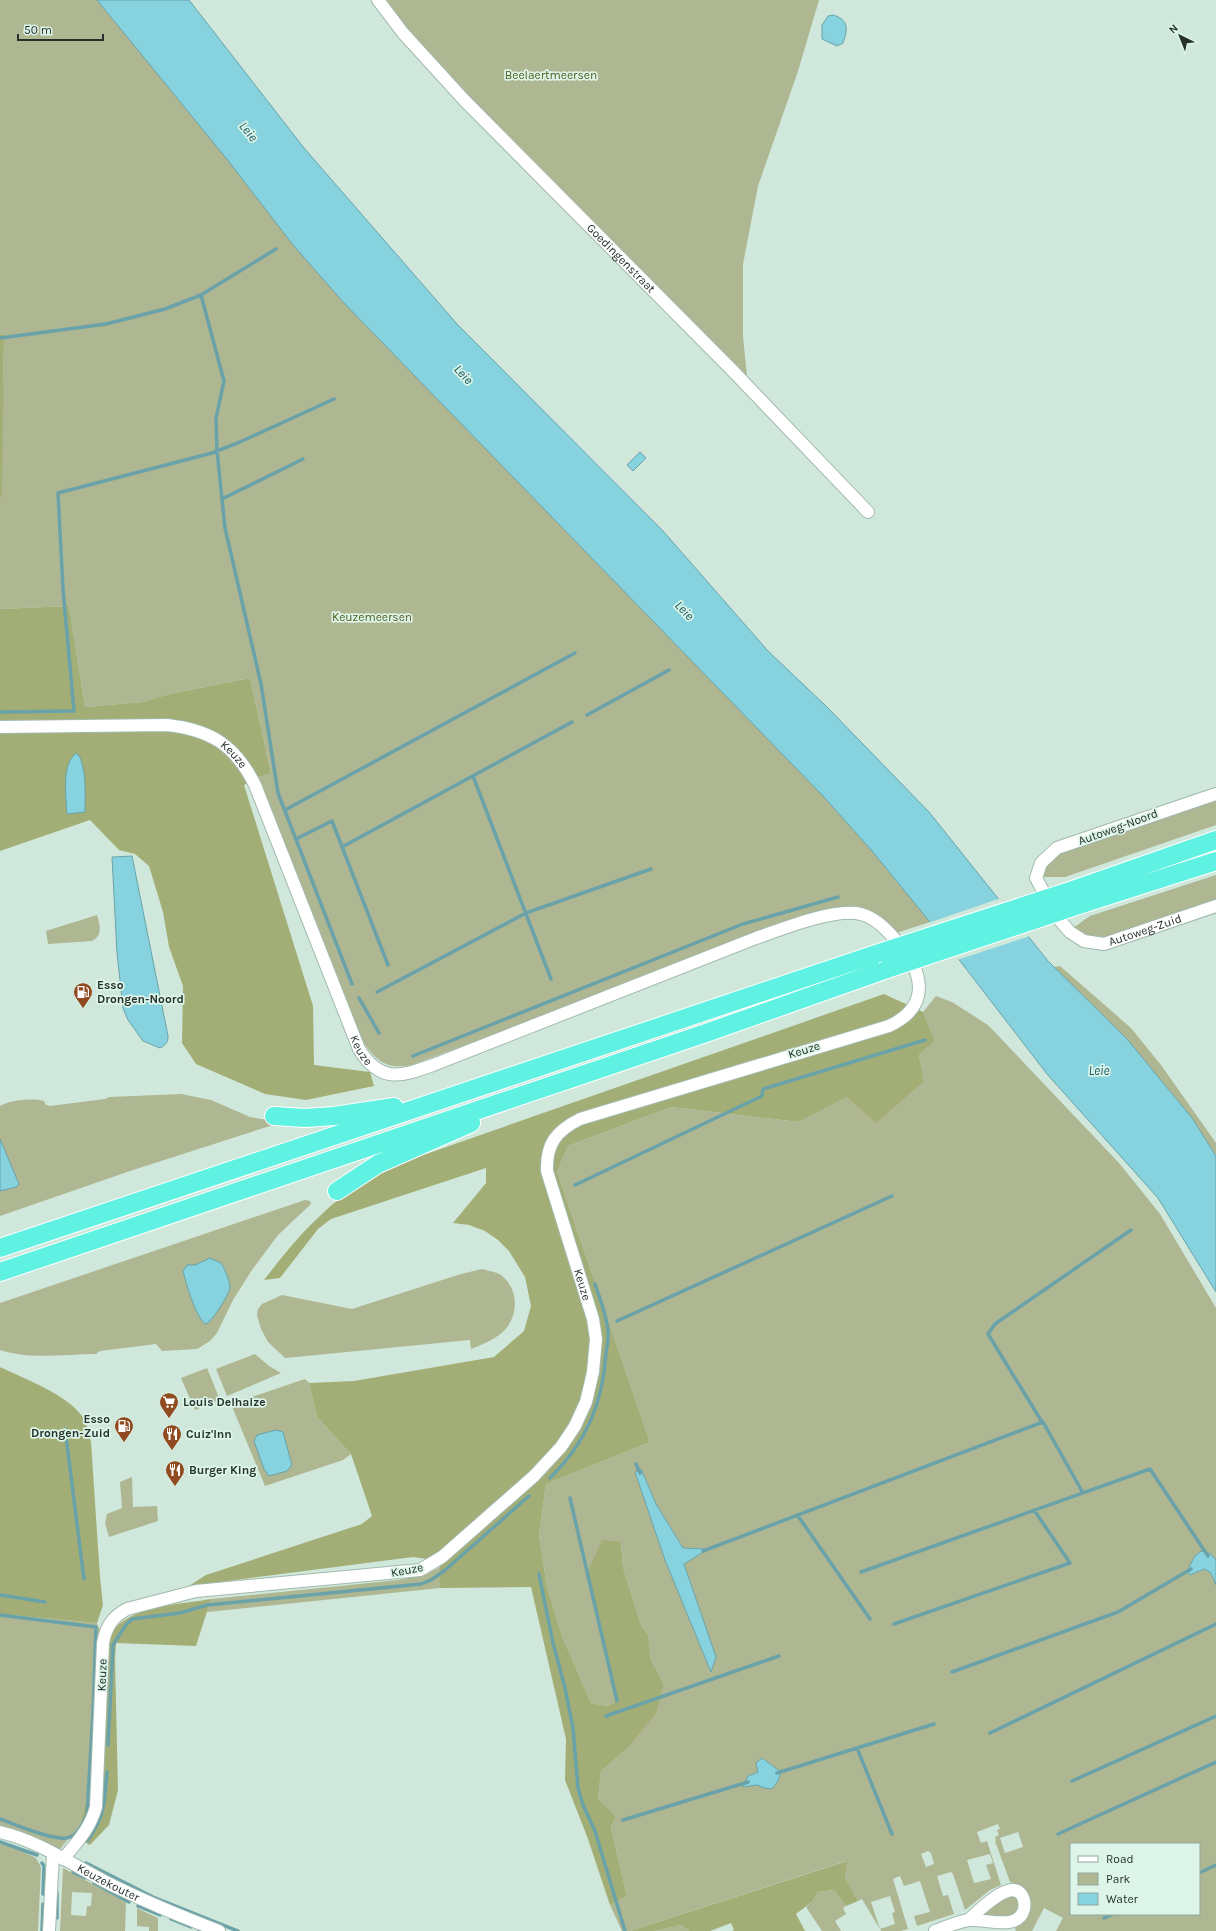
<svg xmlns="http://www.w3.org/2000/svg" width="1216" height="1931" font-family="Karla,sans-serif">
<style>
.green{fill:#afb692;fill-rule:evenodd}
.forest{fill:#a3ae76}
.water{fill:#86d3df;stroke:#6aa2a9}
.pier{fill:#cfe8db}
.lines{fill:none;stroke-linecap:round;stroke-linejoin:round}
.stream{stroke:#6aa2a9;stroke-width:3.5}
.minor-casing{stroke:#a2baad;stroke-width:14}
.highway-casing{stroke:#fff;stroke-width:20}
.minor{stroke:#fff;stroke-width:12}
.highway{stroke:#5ff2e3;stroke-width:18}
.highway-bridge-casing{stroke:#fff;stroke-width:20;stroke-linecap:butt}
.highway-bridge{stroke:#5ff2e3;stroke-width:18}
.labels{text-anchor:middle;stroke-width:3.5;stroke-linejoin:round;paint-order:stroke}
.park-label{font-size:12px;fill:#525c1d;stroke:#dcf5e8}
.street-label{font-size:12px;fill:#27312c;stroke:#dcf5e8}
.poi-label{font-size:12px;font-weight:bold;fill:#27312c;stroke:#dcf5e8;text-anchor:start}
.water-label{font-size:13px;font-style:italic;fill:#12555e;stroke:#dcf5e8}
</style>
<rect width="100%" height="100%" fill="#cfe8db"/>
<!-- green -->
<path class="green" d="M 0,0 L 97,0 L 226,158 L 294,246 L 344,303 L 824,797 L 872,851 L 930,922 L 896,933 C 885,921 877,913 861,909 L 640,979 L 412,1065 C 381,1071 373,1056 357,1033 L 259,777 L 271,774 L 250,678 L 169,694 L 143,702 L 85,707 L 69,606 L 0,609 L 0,446 L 2,445 L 4,336 L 0,335 Z
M 381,0 L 819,0 L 798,71 L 758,186 L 743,264 L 743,336 L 747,377 L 431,61 Z
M 1216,799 L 1216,825 L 1065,877 L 1041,877 L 1045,865 L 1060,852 Z
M 1216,875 L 1216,901 L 1103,938 L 1085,936 L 1073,928 L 1090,916 Z
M 97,915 C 100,925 103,935 92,941 L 48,944 L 46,931 Z
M 1060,966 L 1131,1028 L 1161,1065 L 1216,1143 L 1216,1156 L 1192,1118 L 1127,1039 L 1054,967 Z
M 936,996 L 952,1002 L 988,1025 L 1119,1163 L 1160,1214 L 1216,1308 L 1216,1560 L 1211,1554 L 1195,1556 L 1187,1571 L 1190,1575 L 1204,1569 L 1211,1573 L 1216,1585 L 1216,1931 L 1056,1931 L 1063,1918 L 1044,1908 L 1032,1931 L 1016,1931 L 1015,1928 C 1037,1916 1035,1888 1010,1882 L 995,1841 L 996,1841 L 995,1837 L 999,1835 L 997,1830 L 1000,1829 L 998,1824 L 977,1832 L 981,1843 L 987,1841 L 1001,1885 L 990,1890 L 965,1910 L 953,1874 L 951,1872 L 937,1876 L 943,1896 L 948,1895 L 954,1914 L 917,1926 L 914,1916 L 930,1912 L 920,1881 L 904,1886 L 900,1876 L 893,1879 L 908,1929 L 901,1931 L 881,1931 L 862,1899 L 858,1901 L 845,1877 L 846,1861 L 630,1931 L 622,1931 L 610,1905 L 627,1896 L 611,1828 L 616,1816 L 598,1799 L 601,1771 L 627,1749 L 664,1684 L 651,1660 L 648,1635 L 641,1625 L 623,1567 L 621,1542 L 587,1573 L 617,1701 L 607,1706 L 591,1703 L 562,1636 L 547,1586 L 539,1535 L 546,1484 L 650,1442 L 557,1172 L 568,1146 L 671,1107 L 799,1122 L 847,1097 L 924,1081 L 919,1055 L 935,1041 L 923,1012 ZM 641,1469 L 656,1504 L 683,1548 L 707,1549 L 684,1564 L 716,1657 L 711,1672 L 665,1560 L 635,1472 ZM 1018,1832 L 1023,1847 L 1005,1853 L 1000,1838 ZM 1071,1844 L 1199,1844 L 1199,1914 L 1071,1914 ZM 928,1851 L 931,1853 L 934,1864 L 926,1867 L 921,1854 ZM 990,1854 L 993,1863 L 986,1865 L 991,1879 L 974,1883 L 967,1860 ZM 890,1896 L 895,1912 L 892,1913 L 895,1924 L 880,1929 L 871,1902 Z
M 181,1094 L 211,1100 L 250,1117 L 274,1121 L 273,1125 L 130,1171 L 0,1216 L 0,1106 C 10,1100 32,1098 44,1101 L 46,1105 L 50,1106 L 105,1099 L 109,1097 Z
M 305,1200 L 310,1201 L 311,1204 L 278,1235 L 252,1270 L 233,1300 L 217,1333 L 210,1341 L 197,1349 L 162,1351 L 156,1344 L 100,1351 L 96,1354 C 65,1354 30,1360 0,1350 L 0,1303 Z
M 482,1269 C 488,1271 498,1272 502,1276 C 521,1291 518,1322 499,1335 C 491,1341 481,1345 471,1349 L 470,1340 L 285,1358 L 268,1342 L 261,1329 L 257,1315 L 258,1309 L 262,1304 L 282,1295 L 352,1309 L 461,1274 Z
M 255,1354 L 269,1366 L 281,1373 L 227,1396 L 216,1369 Z
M 207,1368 L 220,1400 L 195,1410 L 181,1378 Z
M 305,1379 L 309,1383 L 317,1417 L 351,1454 L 343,1460 L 265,1486 L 231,1404 Z
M 132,1477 L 133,1507 L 157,1506 L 158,1521 L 109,1537 L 105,1523 L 107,1514 L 122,1508 L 120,1482 Z
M 440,1567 L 440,1588 L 207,1612 L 211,1599 L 398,1580 L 427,1574 Z
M 0,1614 L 97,1623 L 99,1629 L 88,1793 L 80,1825 L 60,1849 L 16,1830 L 0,1827 Z
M 0,1844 L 16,1848 L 36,1858 L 41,1867 L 38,1931 L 0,1931 Z
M 63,1868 L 126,1902 L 125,1931 L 60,1931 ZM 72,1892 L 92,1893 L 91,1906 L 87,1906 L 86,1916 L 71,1915 Z
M 834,1890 L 846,1906 L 843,1908 L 846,1914 L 835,1921 L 841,1931 L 822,1931 L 806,1907 L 813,1901 L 818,1892 Z
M 1012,1895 L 1017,1898 L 1020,1906 L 1013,1918 L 983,1915 L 982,1914 L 1002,1897 Z
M 137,1908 L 158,1918 L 158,1931 L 149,1931 L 149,1927 L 137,1926 Z
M 681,1925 L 689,1931 L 655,1931 Z"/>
<!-- forest -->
<path class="forest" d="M 0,335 L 4,335 L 2,497 L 0,497 Z
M 69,606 L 85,707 L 143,702 L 169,694 L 250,678 L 271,774 L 259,777 L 244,785 L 313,1006 L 314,1065 L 370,1072 L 374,1086 L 306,1100 L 265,1094 L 196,1064 L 182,1043 L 183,986 L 169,947 L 163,912 L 149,866 L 135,854 L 119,850 L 90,820 L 0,851 L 0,609 Z
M 884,994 L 923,1012 L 935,1041 L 919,1055 L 924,1081 L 876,1123 L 847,1097 L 799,1122 L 671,1107 L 568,1146 L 557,1172 L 650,1442 L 546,1484 L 539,1535 L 547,1586 L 562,1636 L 591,1703 L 607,1706 L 617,1701 L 587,1573 L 602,1540 L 621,1542 L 623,1567 L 641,1625 L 648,1635 L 651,1660 L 664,1684 L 656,1713 L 627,1749 L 601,1771 L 598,1799 L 616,1816 L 611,1828 L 627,1896 L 610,1905 L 588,1839 L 565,1780 L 566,1739 L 531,1587 L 440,1588 L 440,1567 L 427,1559 L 413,1557 L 189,1586 L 206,1575 L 362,1524 L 372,1516 L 351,1454 L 317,1417 L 309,1383 L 354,1381 L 494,1357 L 524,1331 L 531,1306 L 525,1277 L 509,1251 L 498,1240 L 485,1231 L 469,1225 L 453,1223 L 486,1183 L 486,1168 L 331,1219 L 318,1229 L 280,1278 L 264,1280 C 282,1257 299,1235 321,1215 C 340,1196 364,1182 386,1168 Z
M 0,1367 C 25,1379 66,1394 82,1416 C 87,1424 89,1433 91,1442 L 100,1577 L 103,1605 L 97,1623 L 0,1614 Z
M 211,1599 L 196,1646 L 116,1643 L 115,1660 L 118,1790 L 109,1825 L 90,1845 L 72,1835 L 80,1825 L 88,1793 L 99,1629 L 114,1629 C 138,1604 179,1605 211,1599 Z
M 847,1861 L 845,1877 L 858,1901 L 846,1906 L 834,1890 L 818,1892 L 813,1901 L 796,1914 L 805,1931 L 732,1931 L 734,1930 L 731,1923 L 710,1931 L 689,1931 L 681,1925 L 655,1931 L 630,1931 Z"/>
<!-- water -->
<path class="water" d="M 97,0 L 189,0 L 304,148 L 457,324 L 663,531 L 768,651 L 827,707 L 929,812 L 1048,961 L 1127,1039 L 1192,1118 L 1216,1156 L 1216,1292 L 1158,1198 L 1047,1074 L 930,922 L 872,851 L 824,797 L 344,303 L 294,246 L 226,158 Z
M 833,15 C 849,20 848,29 843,43 L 837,46 L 822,39 L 822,25 L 828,16 Z
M 640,452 L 646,458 L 633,471 L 627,465 Z
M 77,753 C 87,765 85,796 85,812 L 67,814 C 66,798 61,762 77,753 Z
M 132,856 L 168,1036 C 168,1042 166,1045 160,1048 L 143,1041 L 128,1020 L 123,1008 L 117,953 L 112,857 Z
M 0,1139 L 19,1184 L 16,1187 L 0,1191 Z
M 210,1258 L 221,1263 C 225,1269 229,1279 230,1287 C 230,1293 212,1322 206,1324 C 196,1319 186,1283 183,1271 L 187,1265 L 195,1265 Z
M 276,1430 L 283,1432 L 292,1465 L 287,1471 L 269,1476 L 264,1469 L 254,1441 L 257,1435 Z
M 641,1469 L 656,1504 L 683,1548 L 708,1549 L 684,1564 L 716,1657 L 711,1672 L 665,1560 L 635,1472 Z
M 1201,1551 L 1211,1554 L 1216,1560 L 1216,1585 L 1211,1573 L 1204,1569 L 1190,1575 L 1187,1571 L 1195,1556 Z
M 762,1758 L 781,1772 L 778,1781 L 772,1789 L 764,1788 L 757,1785 L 743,1787 L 748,1776 L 758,1772 L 756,1763 Z"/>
<!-- pier -->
<path class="pier" d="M 1001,898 L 1030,936 L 957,960 L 928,923 Z"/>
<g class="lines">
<!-- stream -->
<path class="stream" d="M 276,249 L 201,295 L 224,381 L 216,418 L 217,451 L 225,528 L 261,684 L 278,793 L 352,984
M 0,338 L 106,324 L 165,309 L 201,295
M 222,499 L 303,459
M 0,712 L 74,711 L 63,589 L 58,493 L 212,453 L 240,442 L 334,399
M 587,715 L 669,670
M 473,776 L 551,979
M 285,810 L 575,653
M 296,839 L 332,821 L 388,965
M 342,847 L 572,722
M 377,992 L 526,913 L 651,869
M 359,998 L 379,1033
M 413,1056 L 743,924 L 838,897
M 575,1185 L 762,1096 L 763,1089 L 925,1040
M 617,1321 L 892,1196
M 1042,1422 L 988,1334 L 995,1324 L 1131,1230
M 65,1429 L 84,1579
M 636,1464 L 640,1473
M 550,1478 C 586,1443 603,1403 606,1353 C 607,1346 609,1338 608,1331 C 607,1316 600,1299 595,1284
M 570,1498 L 617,1701
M 798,1516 L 870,1619
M 703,1551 L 1043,1422 L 1083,1493
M 861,1572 L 1150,1469 L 1208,1556
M 539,1574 L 553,1643 L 565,1688 L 573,1728 L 578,1788 L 583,1805 L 595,1831 L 625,1931
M 0,1595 L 45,1602
M 0,1615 L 96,1627 L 93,1713 L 87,1815 C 83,1823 78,1834 70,1837 C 57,1843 15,1824 0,1819
M 894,1624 L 1070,1563 L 1034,1510
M 952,1672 L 1118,1612 L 1191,1569
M 606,1716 L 779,1656
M 990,1733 L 1216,1624
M 108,1745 L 113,1645 L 125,1626 L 132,1619 L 180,1613 L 207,1605 L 421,1584 L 431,1580 L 444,1571 L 529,1496
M 857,1748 L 892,1834
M 777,1773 L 934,1724
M 1072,1781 L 1216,1716
M 623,1820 L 748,1782
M 1058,1834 L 1216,1762
M 88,1840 C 106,1814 104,1803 107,1772
M 0,1842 L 37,1855
M 42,1863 L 44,1866 L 43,1894
M 86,1863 L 153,1897 L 238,1931
M 73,1872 L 85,1878
M 1199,1873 L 1216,1865
M 94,1883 L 129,1902
M 138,1906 L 160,1915
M 57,1918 L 57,1893
M 1104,1918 L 1113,1914
M 171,1919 L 191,1927
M 42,1931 L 43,1904
M 199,1931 L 200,1931"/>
<!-- minor casing -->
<g class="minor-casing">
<g id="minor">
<path id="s1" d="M 378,0 L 403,33 L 465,101 L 732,370 L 868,512"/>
<path id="s2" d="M 0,727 L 167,725 C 211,730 235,745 255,785 L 359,1049 C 380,1083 400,1077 433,1065 L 756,938 C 782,929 829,910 856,913 C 872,915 884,927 894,938 C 922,968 934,1005 889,1026 L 580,1119 C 556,1131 546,1144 547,1171 L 593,1319 L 596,1339 L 593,1372 L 586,1402 L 575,1426 L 561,1447 L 534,1476 L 442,1557 L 420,1570 L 196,1591 L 127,1609 C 112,1617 106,1627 103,1643 L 96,1807 C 90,1829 77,1842 63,1859"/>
<path id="s3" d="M 1216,794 L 1057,848 L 1041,863 L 1036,878 L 1057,917 L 1070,932 L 1084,941 L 1104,944 L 1216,906"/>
<path id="s4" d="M 0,1832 C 41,1841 80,1870 118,1888 C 151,1904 185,1918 219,1931"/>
<path d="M 49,1931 L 53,1854"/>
<path d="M 935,1931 C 946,1927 959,1921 970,1920 C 987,1919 1019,1931 1024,1909 C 1025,1904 1024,1898 1021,1894 C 1009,1879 978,1912 968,1920"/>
</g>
</g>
<!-- highway casing -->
<g class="highway-casing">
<path id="highway" d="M 1073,890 L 1216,840
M 1082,904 L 1216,861
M 274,1116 L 305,1118 L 334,1116 L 394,1107
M 337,1191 L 378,1164 L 471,1123
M 0,1248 L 876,954
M 0,1272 L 706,1033 L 887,969"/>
</g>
<!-- minor -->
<use href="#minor" class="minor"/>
<!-- highway -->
<use href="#highway" class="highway"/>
<!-- highway-bridge casing -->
<g class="highway-bridge-casing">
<path id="highway-bridge" d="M 876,954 L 1073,890
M 887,969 L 1082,904"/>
</g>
<!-- highway-bridge -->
<use href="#highway-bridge" class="highway-bridge"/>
</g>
<!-- icons -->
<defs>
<g id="fuel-pin" transform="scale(1)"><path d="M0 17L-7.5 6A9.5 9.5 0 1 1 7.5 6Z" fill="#904b21" stroke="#dcf5e8"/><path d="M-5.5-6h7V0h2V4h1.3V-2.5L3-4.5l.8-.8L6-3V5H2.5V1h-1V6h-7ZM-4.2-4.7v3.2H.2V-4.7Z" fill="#fff"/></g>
<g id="supermarket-pin" transform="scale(1)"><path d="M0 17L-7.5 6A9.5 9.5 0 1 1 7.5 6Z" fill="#904b21" stroke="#dcf5e8"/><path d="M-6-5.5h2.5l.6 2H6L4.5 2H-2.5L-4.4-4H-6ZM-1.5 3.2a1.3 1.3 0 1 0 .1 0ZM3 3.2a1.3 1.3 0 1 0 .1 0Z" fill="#fff"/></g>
<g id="restaurant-pin" transform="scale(1)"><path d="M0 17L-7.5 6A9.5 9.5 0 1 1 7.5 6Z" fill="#904b21" stroke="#dcf5e8"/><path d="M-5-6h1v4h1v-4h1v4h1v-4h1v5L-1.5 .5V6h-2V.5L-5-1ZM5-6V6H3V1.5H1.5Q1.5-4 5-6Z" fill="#fff"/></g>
</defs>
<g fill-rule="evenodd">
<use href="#fuel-pin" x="83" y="992"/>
<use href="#supermarket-pin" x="169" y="1402"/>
<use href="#fuel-pin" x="124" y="1426"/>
<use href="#restaurant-pin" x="172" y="1434"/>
<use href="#restaurant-pin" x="175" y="1470"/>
</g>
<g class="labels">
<!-- park labels -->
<g class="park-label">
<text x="551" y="79">Beelaertmeersen</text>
<text x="372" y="621">Keuzemeersen</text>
</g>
<!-- street labels -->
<g class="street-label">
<text dy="4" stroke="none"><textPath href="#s1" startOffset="355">Goedingenstraat</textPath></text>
<text dy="4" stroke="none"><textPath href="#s2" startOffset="242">Keuze</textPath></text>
<text transform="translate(1118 827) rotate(-20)" y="4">Autoweg-Noord</text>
<text dy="4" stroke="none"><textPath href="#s3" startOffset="350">Autoweg-Zuid</textPath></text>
<text dy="4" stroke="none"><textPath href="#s2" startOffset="565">Keuze</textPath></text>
<text transform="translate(804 1050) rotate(-17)" y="4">Keuze</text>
<text dy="4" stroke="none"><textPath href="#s2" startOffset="1762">Keuze</textPath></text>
<text transform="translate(407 1570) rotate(-11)" y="4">Keuze</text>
<text transform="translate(102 1675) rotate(-88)" y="4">Keuze</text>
<text dy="4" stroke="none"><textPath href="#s4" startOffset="120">Keuzekouter</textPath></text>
</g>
<!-- poi labels -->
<g class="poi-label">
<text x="97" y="989">Esso<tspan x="97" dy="14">Drongen-Noord</tspan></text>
<text x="183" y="1406">Louis Delhaize</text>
<text x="110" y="1423" text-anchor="end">Esso<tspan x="110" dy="14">Drongen-Zuid</tspan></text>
<text x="186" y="1438">Cuiz'Inn</text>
<text x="189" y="1474">Burger King</text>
</g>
<!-- water labels -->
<g class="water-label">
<text transform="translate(249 131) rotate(51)" y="5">Leie</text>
<text transform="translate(464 374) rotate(47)" y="5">Leie</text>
<text transform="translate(685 610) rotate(46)" y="5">Leie</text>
<text x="1099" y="1075">Leie</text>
</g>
</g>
<!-- legend -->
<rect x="1070" y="1843" width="130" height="72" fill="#dcf5e8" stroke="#94a79d"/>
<rect x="1078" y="1856" width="20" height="6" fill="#ffffff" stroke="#94a79d"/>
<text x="1106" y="1863" font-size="12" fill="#27312c">Road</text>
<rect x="1078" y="1873" width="20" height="12" fill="#afb692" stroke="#94a79d"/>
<text x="1106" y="1883" font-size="12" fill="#27312c">Park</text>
<rect x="1078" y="1893" width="20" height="12" fill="#86d3df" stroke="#94a79d"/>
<text x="1106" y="1903" font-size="12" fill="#27312c">Water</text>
<!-- north arrow -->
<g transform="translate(1180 36) rotate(317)" stroke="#dcf5e8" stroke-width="3" paint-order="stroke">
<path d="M0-3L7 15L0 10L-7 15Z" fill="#27312c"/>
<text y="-6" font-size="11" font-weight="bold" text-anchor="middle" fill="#27312c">N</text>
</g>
<!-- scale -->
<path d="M18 34v6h85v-6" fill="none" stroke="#27312c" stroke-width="2"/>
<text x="24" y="34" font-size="12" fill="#27312c" stroke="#dcf5e8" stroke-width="3" paint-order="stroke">50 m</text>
</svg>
